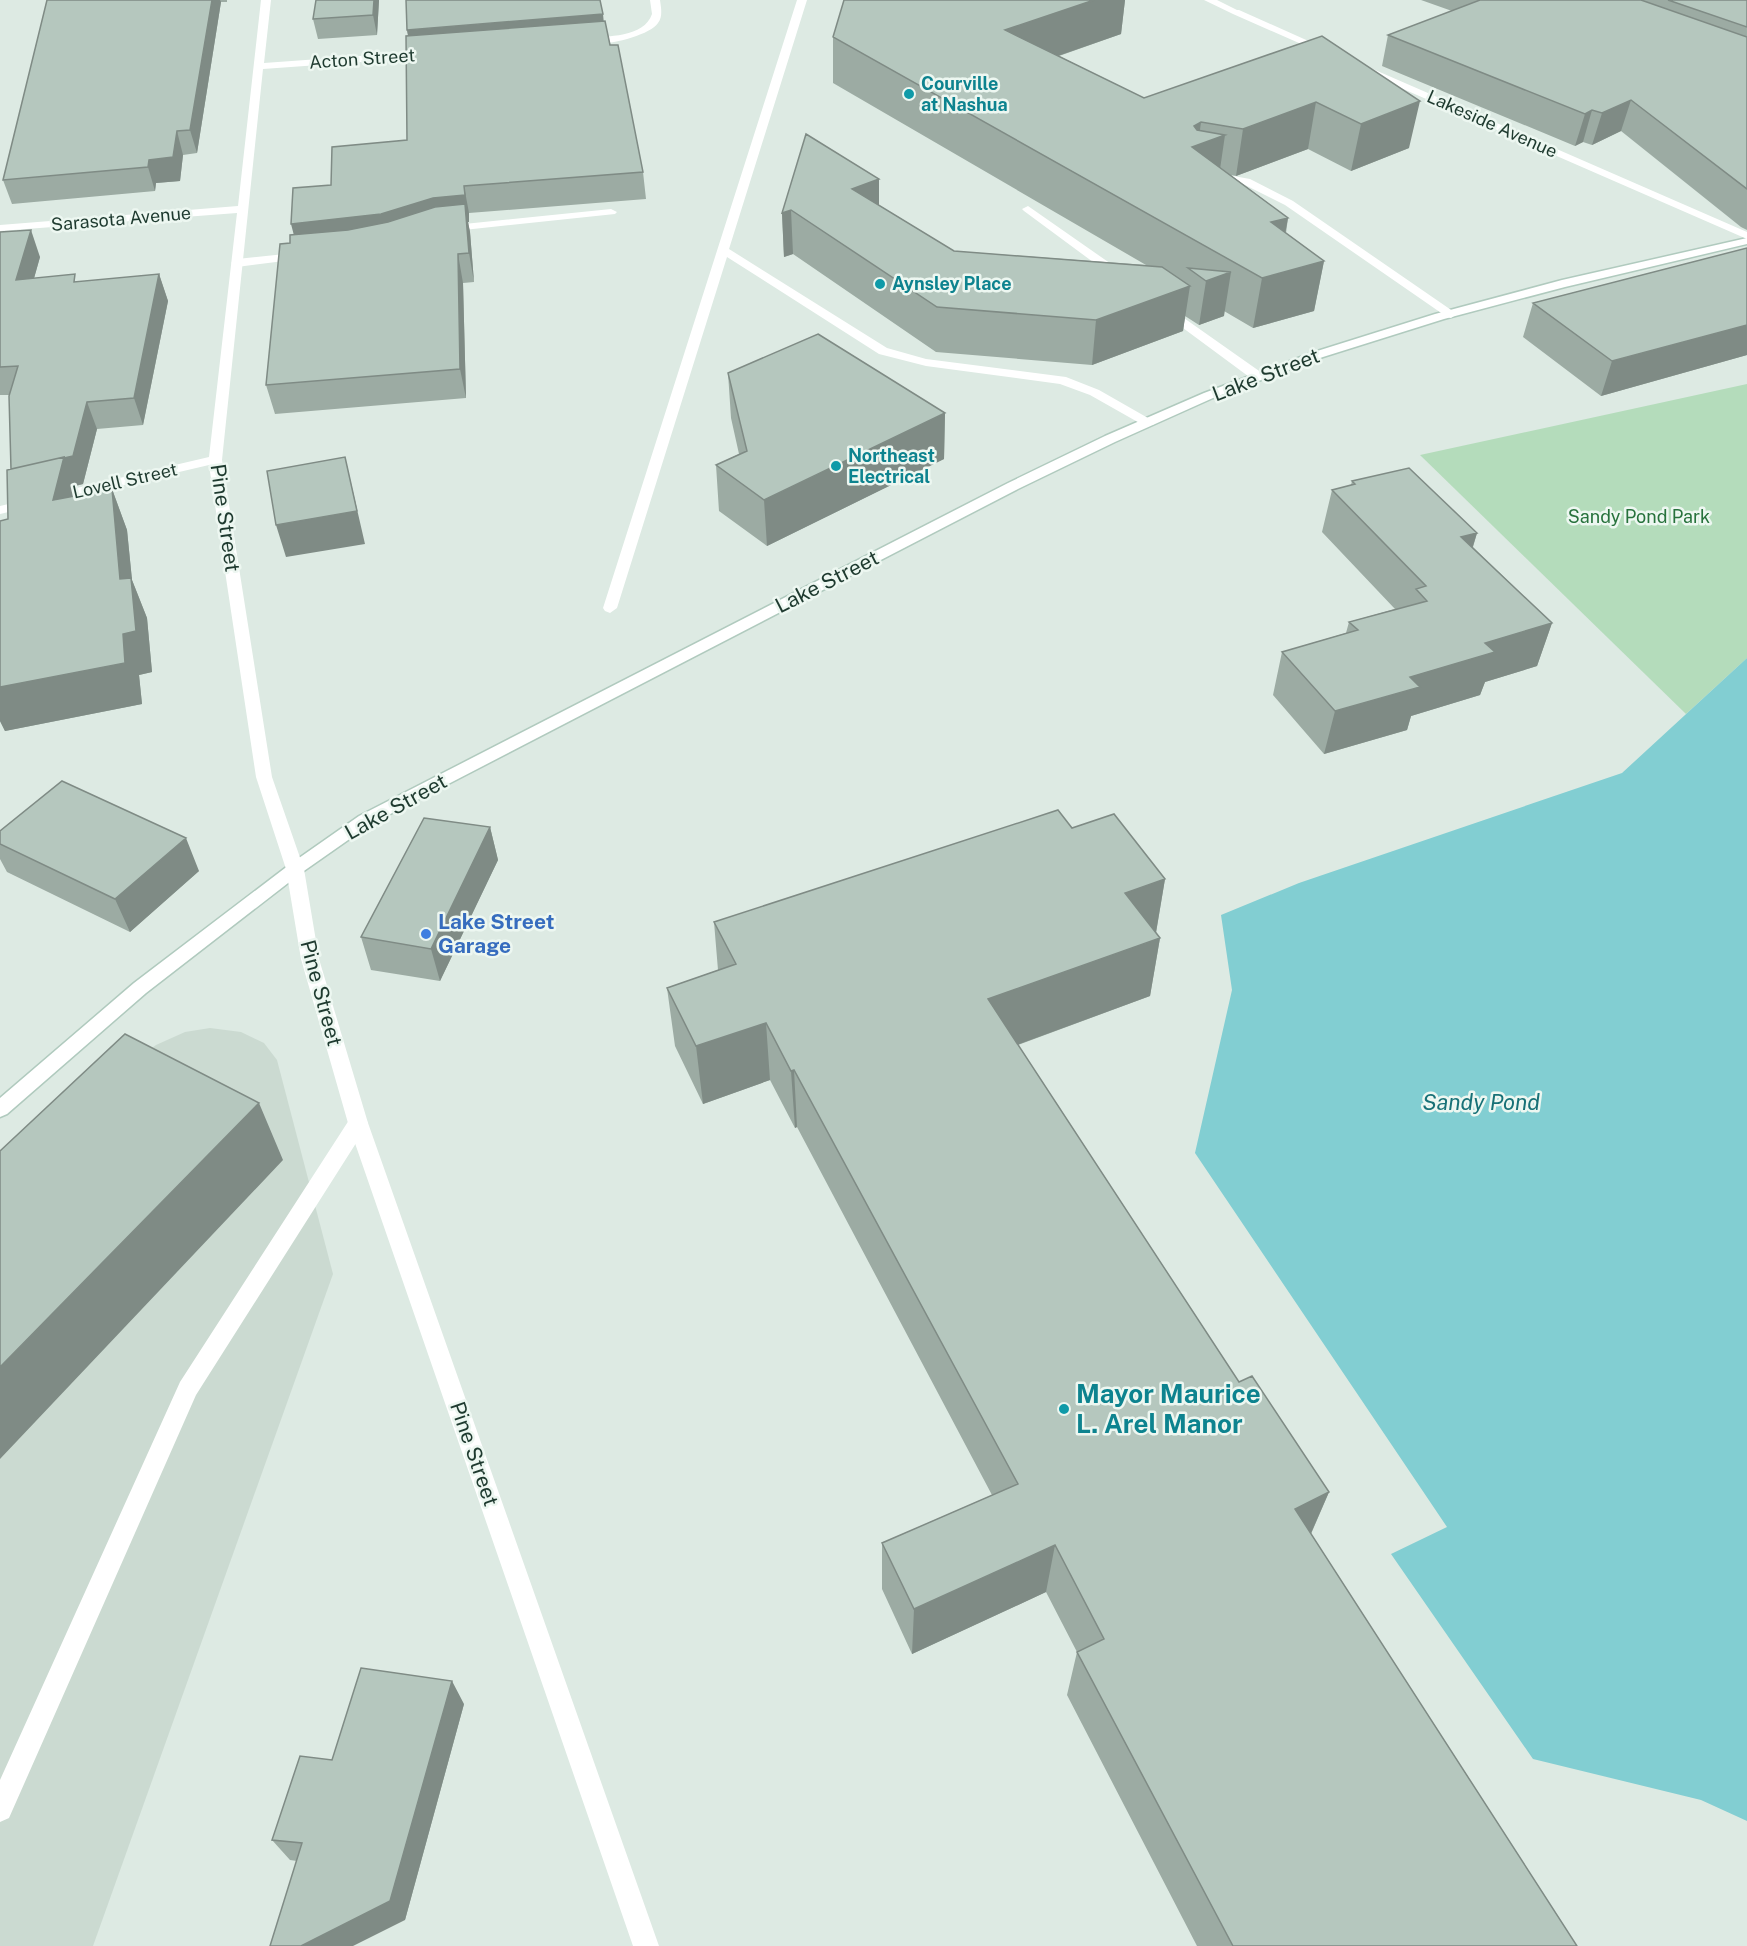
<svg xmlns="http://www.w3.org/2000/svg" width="1747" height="1946" font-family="'Public Sans',sans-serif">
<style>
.built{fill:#cbdad1}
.green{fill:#b4dcbb}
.water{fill:#82ced2}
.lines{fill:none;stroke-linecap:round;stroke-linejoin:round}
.secondary-casing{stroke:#b0cabe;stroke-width:3}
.lane{fill:#fff;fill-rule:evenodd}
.street{fill:#fff;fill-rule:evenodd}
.secondary{fill:#fff;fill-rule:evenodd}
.wall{fill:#9caba3}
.shaded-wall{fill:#7f8b85}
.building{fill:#b5c7be;stroke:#7f8b85;stroke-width:1.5}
.culture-dot{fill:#0f9aa8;stroke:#edf7f1;stroke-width:2}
.shop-dot{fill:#3f7fe0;stroke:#edf7f1;stroke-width:2}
.labels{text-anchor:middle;stroke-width:5;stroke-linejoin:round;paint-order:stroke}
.far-street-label{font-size:18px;fill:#1e3a2f;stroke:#edf7f1}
.far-culture-label{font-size:18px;font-weight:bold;fill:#0d838f;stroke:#edf7f1;text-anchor:start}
.far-park-label{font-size:18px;fill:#27723c;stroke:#edf7f1}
.street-label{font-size:21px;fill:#1e3a2f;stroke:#edf7f1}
.shop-label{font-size:21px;font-weight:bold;fill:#366cbe;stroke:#edf7f1;text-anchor:start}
.water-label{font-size:22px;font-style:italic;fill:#177177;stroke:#edf7f1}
.near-culture-label{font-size:26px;font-weight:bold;fill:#0d838f;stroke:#edf7f1;text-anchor:start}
</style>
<rect width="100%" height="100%" fill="#ddeae3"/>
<!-- built -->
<path class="built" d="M 210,1028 L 241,1032 L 264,1043 L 277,1060 L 333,1274 L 93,1946 L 0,1946 L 0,1184 L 132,1063 L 156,1045 L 185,1032 Z"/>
<!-- green -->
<path class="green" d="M 1747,384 L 1747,658 L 1686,714 L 1420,455 Z"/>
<!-- water -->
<path class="water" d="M 1747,658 L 1747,1821 L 1701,1800 L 1533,1759 L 1391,1554 L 1447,1527 L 1195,1153 L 1232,990 L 1221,915 L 1299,883 L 1622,773 Z"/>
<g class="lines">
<!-- secondary casing -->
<g class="secondary-casing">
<path id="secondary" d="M 1747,238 L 1747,244 L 1565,287 L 1444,319 L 1323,357 L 1213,398 L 1115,442 L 1018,489 L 371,824 L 301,873 L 146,993 L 7,1114 L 0,1117 L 0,1098 L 134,983 L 289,865 L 359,816 L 1008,483 L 1105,436 L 1204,393 L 1314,352 L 1435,314 L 1562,280 Z"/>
</g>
<!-- lane -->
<path class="lane" d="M 797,0 L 807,0 L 729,249 L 887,348 L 926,359 L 1066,377 L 1099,390 L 1155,422 L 1153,425 L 1143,425 L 1090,395 L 1060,384 L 926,366 L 879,354 L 727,257 L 617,608 L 610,613 L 605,611 L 603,608 Z
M 1204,0 L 1217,0 L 1241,12 L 1233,14 Z
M 1211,172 L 1250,179 L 1293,201 L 1457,314 L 1451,318 L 1447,317 L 1285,205 L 1243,184 L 1207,177 L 1205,175 Z
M 1028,206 L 1124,273 L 1124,279 L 1116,279 L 1024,211 L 1022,209 Z
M 611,209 L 617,212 L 615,214 L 445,232 L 439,229 L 445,226 Z
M 304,252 L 310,256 L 308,258 L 237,267 L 231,263 L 237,259 Z
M 1164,304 L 1262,373 L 1263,376 L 1262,379 L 1252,379 L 1160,311 L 1160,305 Z
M 358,1115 L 365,1117 L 368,1123 L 365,1129 L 196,1395 L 9,1818 L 0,1822 L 0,1780 L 180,1382 L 351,1117 Z"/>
<!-- street -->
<path class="street" d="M 261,0 L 271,0 L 264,63 L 430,51 L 435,54 L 430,57 L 263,69 L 222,460 L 272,777 L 304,869 L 319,959 L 368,1123 L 659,1946 L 633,1946 L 348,1123 L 301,959 L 286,869 L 256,777 L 209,465 L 0,514 L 0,506 L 209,457 L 237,213 L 0,231 L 0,225 L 238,206 Z
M 650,0 L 660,0 C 661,8 663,16 658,23 C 649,37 593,50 581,41 L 586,38 C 607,36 644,38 652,14 Z
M 1233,10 L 1239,10 L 1333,52 L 1324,54 L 1233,14 Z
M 1359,63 L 1747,232 L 1747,239 L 1355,68 L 1354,66 Z"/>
<!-- secondary -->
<use href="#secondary" class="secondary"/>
</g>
<!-- wall -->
<path class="wall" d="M 47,0 L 227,0 L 227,2 L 221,2 L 197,153 L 183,155 L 180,181 L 156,183 L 155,191 L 12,204 L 3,180 Z
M 379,0 L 377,35 L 318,39 L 313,19 Z
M 844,0 L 1125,0 L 1121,34 L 1059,56 L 1144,98 L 1322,36 L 1409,148 L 1351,171 L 1308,149 L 1236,176 L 1231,175 L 1288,218 L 1286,233 L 1324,261 L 1314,311 L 1253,328 L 1224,311 L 1224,316 L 1199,325 L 1185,316 L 1183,331 L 1092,365 L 936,352 L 793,254 L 784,257 L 782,213 L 879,179 L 879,205 L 954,251 L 1146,265 L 833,83 L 833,37 Z
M 1421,0 L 1747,0 L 1747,230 L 1741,227 L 1621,131 L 1592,145 L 1583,142 L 1575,146 L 1382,66 L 1388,35 L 1452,11 Z
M 604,21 L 643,172 L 646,199 L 469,213 L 469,222 L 468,222 L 470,232 L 474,282 L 463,283 L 466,398 L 275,414 L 266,385 L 290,243 L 294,235 L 331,185 L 407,140 L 408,36 L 407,30 Z
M 0,232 L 40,257 L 34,278 L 78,282 L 159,274 L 168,301 L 143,425 L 97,429 L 83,484 L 75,486 L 79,495 L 112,489 L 127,530 L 132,580 L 147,618 L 152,672 L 139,675 L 142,704 L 5,731 L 0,721 L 0,521 L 8,519 L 11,469 L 10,395 L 0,395 Z
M 1747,248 L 1747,355 L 1601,396 L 1523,337 L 1533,303 Z
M 728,373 L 945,413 L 944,459 L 767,546 L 719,511 L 716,465 L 739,454 L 731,418 Z
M 1352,481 L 1477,533 L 1473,547 L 1552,623 L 1537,666 L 1485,682 L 1480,695 L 1411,716 L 1407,730 L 1324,754 L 1273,695 L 1282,652 L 1346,633 L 1349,622 L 1395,609 L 1322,532 L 1332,490 L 1351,485 Z
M 490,827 L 498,860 L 440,981 L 371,970 L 361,937 Z
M 1072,828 L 1165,879 L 1156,933 L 1160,938 L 1150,996 L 1018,1045 L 1239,1382 L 1329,1492 L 1311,1534 L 1577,1946 L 1197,1946 L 1067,1695 L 1077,1652 L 1046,1592 L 912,1654 L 882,1589 L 882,1543 L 992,1495 L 797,1127 L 795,1128 L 770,1080 L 703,1104 L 675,1046 L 667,988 L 718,970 L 714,922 Z
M 0,831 L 199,871 L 130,932 L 7,872 L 0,859 Z
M 464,1704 L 405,1920 L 297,1861 L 290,1860 L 272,1840 L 332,1760 Z"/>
<!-- shaded-wall -->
<path class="shaded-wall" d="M 212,0 L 220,0 L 221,2 L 197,153 L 190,130 Z
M 374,0 L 379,0 L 377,35 L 373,15 Z
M 1094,0 L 1125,0 L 1121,34 L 1003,75 L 1005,30 Z
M 603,14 L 605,34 L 411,50 L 407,30 Z
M 1631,100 L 1621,131 L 1592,145 L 1602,113 Z
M 1420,101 L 1409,148 L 1351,171 L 1361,124 Z
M 1316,102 L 1308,149 L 1236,176 L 1243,129 Z
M 1592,110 L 1583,142 L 1575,146 L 1585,114 Z
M 1201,122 L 1198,145 L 1225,135 L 1218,183 L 1189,173 L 1194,126 Z
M 177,131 L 183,155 L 180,181 L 156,183 L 155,191 L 148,167 L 149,160 Z
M 879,179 L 879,223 L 852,189 Z
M 464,186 L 469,213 L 469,222 L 468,222 L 470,232 L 474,282 L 469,253 L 298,251 L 291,224 Z
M 791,210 L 793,254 L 784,257 L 782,213 Z
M 1288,218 L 1279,267 L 1271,222 Z
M 31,230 L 40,257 L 26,307 L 16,280 Z
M 458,254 L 463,283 L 466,398 L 460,369 Z
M 1324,261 L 1314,311 L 1253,328 L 1262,278 Z
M 1231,272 L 1224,316 L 1199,325 L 1206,281 Z
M 159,274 L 168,301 L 143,425 L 134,398 Z
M 1190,286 L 1183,331 L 1092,365 L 1096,320 Z
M 1747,325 L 1747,355 L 1601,396 L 1612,361 Z
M 87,402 L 97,429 L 83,484 L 75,486 L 80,498 L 69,540 L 23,498 Z
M 945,413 L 944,459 L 767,546 L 764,500 Z
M 345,457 L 365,544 L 286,557 L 276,525 Z
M 112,489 L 127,530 L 132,580 L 147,618 L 152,672 L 139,675 L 142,704 L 5,731 L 0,721 L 0,687 L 123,634 L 120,579 Z
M 1477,533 L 1464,575 L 1461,537 Z
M 1552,623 L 1537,666 L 1485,682 L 1480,695 L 1411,716 L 1407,730 L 1324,754 L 1335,711 L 1485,643 Z
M 490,827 L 498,860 L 440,981 L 431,949 Z
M 186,838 L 199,871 L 130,932 L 115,899 Z
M 1165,879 L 1155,938 L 1125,893 Z
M 1160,938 L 1150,996 L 984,1057 L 988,999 Z
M 766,1023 L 770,1080 L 703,1104 L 696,1046 Z
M 794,1070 L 797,1127 L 795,1128 L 791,1071 Z
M 259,1103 L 283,1160 L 0,1459 L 0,1367 Z
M 1329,1492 L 1308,1540 L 1295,1509 Z
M 1055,1545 L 1046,1592 L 912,1654 L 914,1609 Z
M 452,1681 L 464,1704 L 405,1920 L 353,1946 L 301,1946 Z"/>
<!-- building -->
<path class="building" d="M 47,0 L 212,0 L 190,130 L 177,131 L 173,157 L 149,160 L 148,167 L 3,180 Z
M 316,0 L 374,0 L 373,15 L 313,19 Z
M 406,0 L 600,0 L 603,14 L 407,30 Z
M 844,0 L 1094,0 L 1005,30 L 1144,98 L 1322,36 L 1420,101 L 1361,124 L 1316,102 L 1243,129 L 1201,122 L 1194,126 L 1197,130 L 1225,135 L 1192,147 L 1288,218 L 1271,222 L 1324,261 L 1262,278 L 833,37 Z
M 1480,0 L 1641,0 L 1747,37 L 1747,189 L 1631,100 L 1602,113 L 1592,110 L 1585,114 L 1388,35 Z
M 1668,0 L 1747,0 L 1747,27 Z
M 605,21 L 610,45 L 618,45 L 643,172 L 464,186 L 465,195 L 433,198 L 381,214 L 291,224 L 293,188 L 331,185 L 332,147 L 407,140 L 406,36 Z
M 806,134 L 879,179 L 852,189 L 954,251 L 1162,267 L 1190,286 L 1096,320 L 937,307 L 791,210 L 782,213 Z
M 465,204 L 469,253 L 458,254 L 460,369 L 266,385 L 280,244 L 290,243 L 290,235 L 348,230 L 388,222 L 435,207 Z
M 31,230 L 16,280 L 75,274 L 74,282 L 159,274 L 134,398 L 87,402 L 73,456 L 64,458 L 64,457 L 11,469 L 9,396 L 18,366 L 0,367 L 0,232 Z
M 1747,248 L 1747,325 L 1612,361 L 1533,303 Z
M 1188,268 L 1231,272 L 1206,281 Z
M 818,334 L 945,413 L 764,500 L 716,465 L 747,451 L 728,373 Z
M 64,457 L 53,500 L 112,489 L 120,579 L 131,578 L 136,631 L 123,634 L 125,663 L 0,687 L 0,521 L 8,519 L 7,470 Z
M 345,457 L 357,511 L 276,525 L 267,471 Z
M 1409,468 L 1477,533 L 1461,537 L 1552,623 L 1485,643 L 1495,652 L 1410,677 L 1420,687 L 1335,711 L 1282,652 L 1358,630 L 1349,622 L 1427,601 L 1416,589 L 1426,586 L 1332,490 L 1355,484 L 1352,481 Z
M 62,781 L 186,838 L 115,899 L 0,844 L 0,831 Z
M 1058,810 L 1072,828 L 1114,814 L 1165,879 L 1125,893 L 1160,938 L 988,999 L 1239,1382 L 1252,1376 L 1329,1492 L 1295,1509 L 1577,1946 L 1233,1946 L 1077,1652 L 1104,1639 L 1055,1545 L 914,1609 L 882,1543 L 1018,1484 L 794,1070 L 791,1071 L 766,1023 L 696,1046 L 667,988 L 736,964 L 714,922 Z
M 424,818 L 490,827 L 431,949 L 361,937 Z
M 125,1034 L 259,1103 L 0,1367 L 0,1151 Z
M 361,1668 L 452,1681 L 390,1901 L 301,1946 L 270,1946 L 302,1843 L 272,1840 L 300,1756 L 332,1760 Z"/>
<!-- markers -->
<g class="culture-dot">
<circle cx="909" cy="94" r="6"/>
<circle cx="880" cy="284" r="6"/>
<circle cx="836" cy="466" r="6"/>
<circle cx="1064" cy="1409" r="6"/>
</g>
<circle class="shop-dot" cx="426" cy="934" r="6"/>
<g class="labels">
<!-- far-street labels -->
<g class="far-street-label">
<text transform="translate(362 59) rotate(-4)" y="6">Acton Street</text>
<text transform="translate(1492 124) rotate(24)" y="6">Lakeside Avenue</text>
<text transform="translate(121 219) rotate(-5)" y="6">Sarasota Avenue</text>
<text transform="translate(125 481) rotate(-13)" y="6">Lovell Street</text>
</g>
<!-- far-culture labels -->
<g class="far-culture-label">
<text x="921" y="90">Courville<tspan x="921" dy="21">at Nashua</tspan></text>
<text x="892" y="290">Aynsley Place</text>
<text x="848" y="462">Northeast<tspan x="848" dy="21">Electrical</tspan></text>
</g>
<!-- far-park labels -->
<g class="far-park-label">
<text x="1639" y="523">Sandy Pond Park</text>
</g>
<!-- street labels -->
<g class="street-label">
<text transform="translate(1266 375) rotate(-21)" y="7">Lake Street</text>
<text transform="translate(225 518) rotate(82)" y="7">Pine Street</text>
<text transform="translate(827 582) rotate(-27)" y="7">Lake Street</text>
<text transform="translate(396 807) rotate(-29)" y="7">Lake Street</text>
<text transform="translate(321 993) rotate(75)" y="7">Pine Street</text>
<text transform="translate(474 1454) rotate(71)" y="7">Pine Street</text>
</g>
<!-- shop labels -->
<g class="shop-label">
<text x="438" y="929">Lake Street<tspan x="438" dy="24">Garage</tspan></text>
</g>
<!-- water labels -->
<g class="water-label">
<text x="1481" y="1110">Sandy Pond</text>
</g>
<!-- near-culture labels -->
<g class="near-culture-label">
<text x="1076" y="1403">Mayor Maurice<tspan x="1076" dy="30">L. Arel Manor</tspan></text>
</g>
</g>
</svg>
